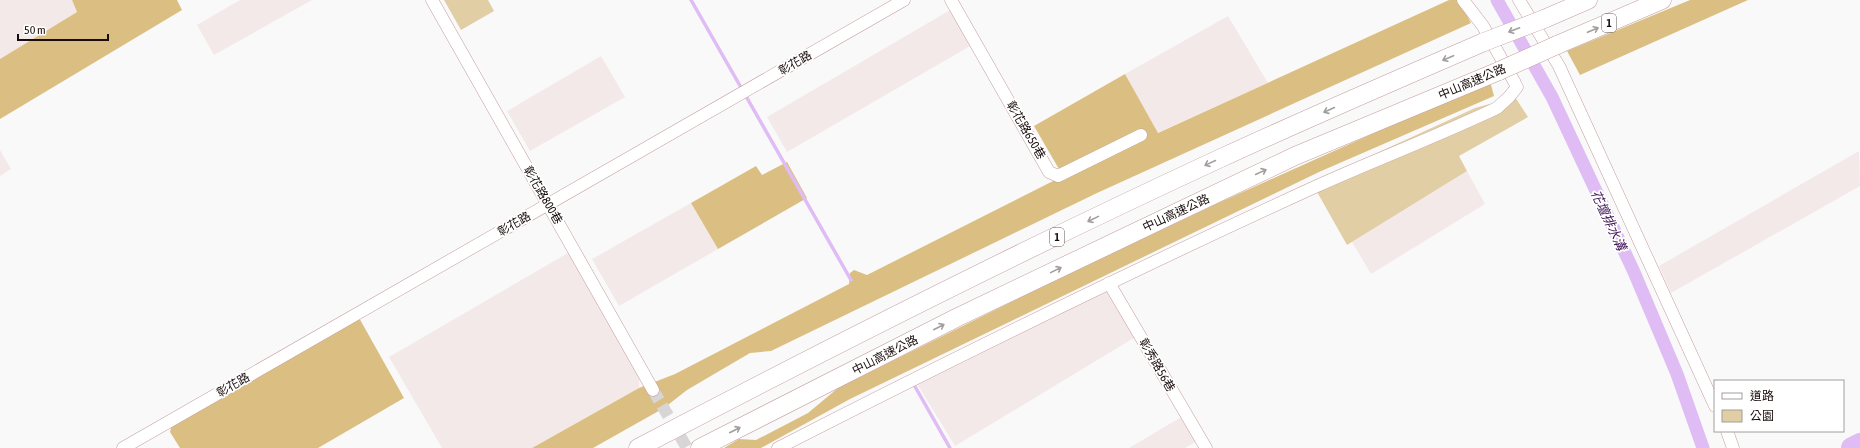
<svg xmlns="http://www.w3.org/2000/svg" width="1860" height="448" font-family="'Asap Condensed','Noto Sans TC',sans-serif">
<style>
.built{fill:#f4e9e9}
.green{fill:#e1cea5}
.forest{fill:#dbbf82}
.lines{fill:none;stroke-linecap:round;stroke-linejoin:round}
.stream{stroke:#dfbcf4;stroke-width:3.5}
.canal{stroke:#dfbcf4;stroke-width:13}
.river{stroke:#dfbcf4;stroke-width:22}
.minor-tunnel{stroke:#d7d5d5;stroke-width:12;stroke-dasharray:12 6;stroke-linecap:butt}
.minor-casing{stroke:#c59d9d;stroke-width:13}
.highway-casing{stroke:#c59d9d;stroke-width:19}
.minor{stroke:#fff;stroke-width:12}
.highway{stroke:#fff;stroke-width:18}
.highway-bridge-casing{stroke:#c59d9d;stroke-width:19;stroke-linecap:butt}
.highway-bridge{stroke:#fff;stroke-width:18}
.oneway{stroke:#a39e9e}
.labels{text-anchor:middle;stroke-width:3.5;stroke-linejoin:round;paint-order:stroke}
.shield{fill:#fff;stroke:#5e5555;stroke-width:1}
.shield-label{font-size:11px;font-weight:bold;fill:#190c0c}
.street-label{font-size:12px;fill:#190c0c;stroke:#fff}
.water-label{font-size:13px;font-style:italic;fill:#421657;stroke:#fff}
</style>
<rect width="100%" height="100%" fill="#f9f9f9"/>
<!-- built -->
<path class="built" d="M 0,0 L 72,0 L 77,12 L 0,59 Z
M 240,0 L 312,0 L 214,55 L 197,25 Z
M 952,9 L 972,45 L 787,152 L 767,117 Z
M 1228,16 L 1268,83 L 1157,133 L 1125,74 Z
M 601,56 L 625,97 L 530,151 L 507,111 Z
M 0,150 L 11,169 L 0,176 Z
M 1859,151 L 1860,186 L 1671,293 L 1659,266 Z
M 1467,171 L 1485,204 L 1371,274 L 1352,242 Z
M 691,203 L 718,249 L 619,306 L 592,259 Z
M 573,250 L 640,369 L 639,388 L 532,448 L 442,448 L 389,357 Z
M 1108,286 L 1137,336 L 955,446 L 914,379 Z
M 1183,416 L 1197,441 L 1185,448 L 1129,448 Z"/>
<!-- green -->
<path class="green" d="M 444,0 L 488,0 L 494,11 L 461,30 Z
M 1515,97 L 1528,117 L 1459,156 L 1467,171 L 1347,245 L 1312,183 L 1475,108 Z"/>
<!-- forest -->
<path class="forest" d="M 72,0 L 177,0 L 182,10 L 0,119 L 0,59 L 77,12 Z
M 1449,0 L 1459,0 L 1471,23 L 1097,193 L 771,351 L 750,353 L 687,390 L 664,408 L 593,448 L 532,448 L 639,388 L 675,374 L 849,284 L 850,273 L 854,270 L 867,275 L 1063,176 L 1034,126 L 1125,74 L 1158,133 Z
M 1690,0 L 1748,0 L 1580,75 L 1567,51 Z
M 1490,81 L 1494,96 L 1319,172 L 850,399 L 761,448 L 724,448 L 739,439 L 756,440 L 808,413 L 838,388 L 1037,289 L 1216,204 Z
M 787,162 L 807,198 L 718,249 L 691,203 L 756,166 L 762,175 Z
M 358,316 L 404,398 L 318,448 L 180,448 L 170,432 L 172,424 Z"/>
<g class="lines">
<!-- stream -->
<path class="stream" d="M 691,0 L 851,280
M 913,383 L 950,448"/>
<!-- canal -->
<path class="canal" d="M 1497,0 L 1552,97 L 1634,272 L 1677,374 L 1703,448"/>
<!-- river -->
<path class="river" d="M 1852,448 L 1860,444"/>
<!-- minor-tunnel -->
<path class="minor-tunnel" d="M 653,390 L 687,448"/>
<!-- minor casing -->
<g class="minor-casing">
<path id="minor" d="M 432,0 L 653,390
M 951,0 L 1049,172 L 1058,176 L 1141,135
M 1463,0 L 1483,26 L 1515,83
M 1519,0 L 1559,66 L 1715,406
M 1109,283 L 1206,448
M 1727,431 L 1733,448
M 123,448 L 904,0
M 778,448 C 956,357 1135,269 1317,186 C 1377,159 1438,136 1497,108 L 1509,97 L 1517,87"/>
</g>
<!-- highway casing -->
<g class="highway-casing">
<path id="highway" d="M 1544,19 L 1588,0
M 1557,45 L 1662,0
M 638,448 C 830,347 1024,249 1221,158 C 1308,118 1396,80 1484,42
M 700,448 L 958,317 L 1167,217 L 1295,156 L 1499,71"/>
</g>
<!-- minor -->
<use href="#minor" class="minor"/>
<!-- highway -->
<use href="#highway" class="highway"/>
<!-- highway-bridge casing -->
<g class="highway-bridge-casing">
<path id="highway-bridge" d="M 1484,42 L 1544,19
M 1499,71 L 1557,45"/>
</g>
<!-- highway-bridge -->
<use href="#highway-bridge" class="highway-bridge"/>
</g>
<!-- one-way arrows -->
<defs><path id="oneway-shaft" d="M-6 0H5M1.5-3L5.5 0L1.5 3" fill="none" stroke-width="1.6" stroke-linecap="round" stroke-linejoin="round"/></defs>
<g class="oneway">
<use href="#oneway-shaft" transform="translate(1514 30) rotate(159)"/>
<use href="#oneway-shaft" transform="translate(1593 30) rotate(-23)"/>
<use href="#oneway-shaft" transform="translate(1448 58) rotate(157)"/>
<use href="#oneway-shaft" transform="translate(1329 110) rotate(156)"/>
<use href="#oneway-shaft" transform="translate(1210 163) rotate(155)"/>
<use href="#oneway-shaft" transform="translate(1261 172) rotate(-25)"/>
<use href="#oneway-shaft" transform="translate(1093 219) rotate(154)"/>
<use href="#oneway-shaft" transform="translate(1056 270) rotate(-26)"/>
<use href="#oneway-shaft" transform="translate(939 327) rotate(-27)"/>
<use href="#oneway-shaft" transform="translate(735 430) rotate(-27)"/>
</g>
<g class="labels">
<!-- shield labels -->
<g class="shield">
<rect x="1602" y="14" width="14" height="18" rx="3"/>
<rect x="1050" y="228" width="14" height="18" rx="3"/>
</g>
<g class="shield-label">
<text x="1609" y="27">1</text>
<text x="1057" y="241">1</text>
</g>
<!-- street labels -->
<g class="street-label">
<text transform="translate(795 63) rotate(-30)" y="4">彰花路</text>
<text transform="translate(1472 82) rotate(-23)" y="4">中山高速公路</text>
<text transform="translate(1026 130) rotate(60)" y="4">彰花路650巷</text>
<text transform="translate(543 195) rotate(60)" y="4">彰花路800巷</text>
<text transform="translate(1176 213) rotate(-25)" y="4">中山高速公路</text>
<text transform="translate(514 224) rotate(-30)" y="4">彰花路</text>
<text transform="translate(885 355) rotate(-27)" y="4">中山高速公路</text>
<text transform="translate(1157 365) rotate(60)" y="4">彰秀路56巷</text>
<text transform="translate(233 385) rotate(-30)" y="4">彰花路</text>
</g>
<!-- water labels -->
<g class="water-label">
<text transform="translate(1609 220) rotate(65)" y="5">花壇排水溝</text>
</g>
</g>
<!-- legend -->
<rect x="1714" y="380" width="130" height="52" fill="#ffffff" stroke="#a39e9e"/>
<rect x="1722" y="393" width="20" height="6" fill="#ffffff" stroke="#a39e9e"/>
<text x="1750" y="400" font-size="12" fill="#190c0c">道路</text>
<rect x="1722" y="410" width="20" height="12" fill="#e1cea5" stroke="#a39e9e"/>
<text x="1750" y="420" font-size="12" fill="#190c0c">公園</text>
<!-- scale -->
<path d="M18 34v6h90v-6" fill="none" stroke="#190c0c" stroke-width="2"/>
<text x="24" y="34" font-size="12" fill="#190c0c" stroke="#ffffff" stroke-width="3" paint-order="stroke">50 m</text>
</svg>
